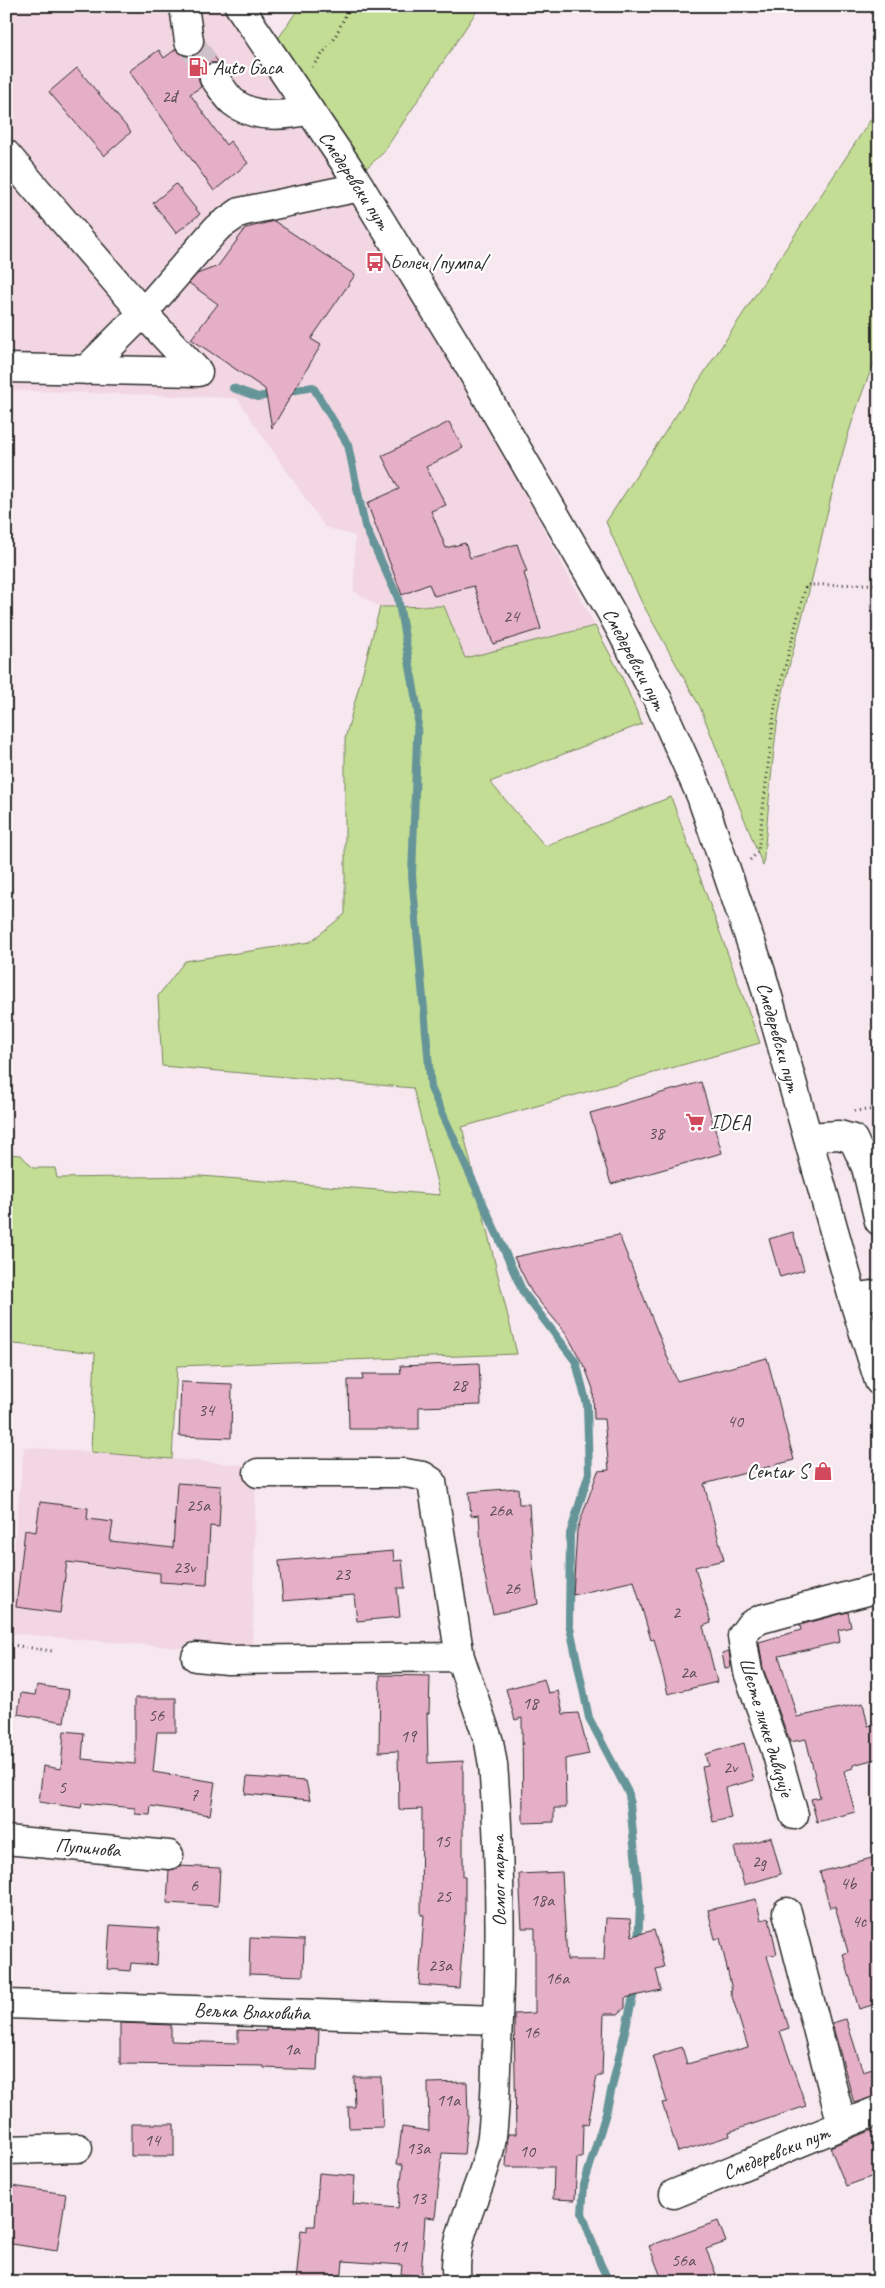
<svg xmlns="http://www.w3.org/2000/svg" width="885" height="2288" font-family="Caveat,sans-serif">
<style>
.built{fill:#f2d6e2}
.green{fill:#c3dd94;stroke:#778460}
.lines{fill:none;stroke-linecap:round;stroke-linejoin:round}
.stream{stroke:#659599;stroke-width:8}
.building{fill:#e5afc7;stroke:#2b2b2b}
.minor-tunnel{stroke:#cec1c7;stroke-width:28;stroke-dasharray:28 14;stroke-linecap:butt}
.minor-casing{stroke:#2b2b2b;stroke-width:31}
.major-casing{stroke:#2b2b2b;stroke-width:31}
.path{stroke:#2b2b2b;stroke-width:3;stroke-dasharray:1 4;stroke-linecap:butt}
.minor{stroke:#fff;stroke-width:28}
.major{stroke:#fff;stroke-width:28}
.labels{text-anchor:middle;stroke-width:4.5;stroke-linejoin:round;paint-order:stroke}
.number-label{font-size:18px;fill:#5a4c52}
.poi-label{font-size:20px;fill:#2b2b2b;stroke:#fff;text-anchor:start}
.street-label{font-size:20px;fill:#2b2b2b;stroke:#fff}
</style>
<rect width="100%" height="100%" fill="#f7e7ee"/>
<filter id="ink" filterUnits="userSpaceOnUse"><feTurbulence type="fractalNoise" baseFrequency=".02" numOctaves="2"/><feDisplacementMap in="SourceGraphic" scale="10" xChannelSelector="R" yChannelSelector="G"/><feConvolveMatrix kernelMatrix="1 2 1 2 8 2 1 2 1" color-interpolation-filters="sRGB"/></filter>
<g filter="url(#ink)">
<!-- built -->
<path class="built" d="M 6,6 L 222,6 L 326,154 L 458,367 L 595,626 L 465,658 L 444,606 L 380,607 L 354,591 L 355,536 L 325,527 L 237,398 L 6,390 Z
M 24,1447 L 256,1466 L 252,1654 L 6,1633 Z"/>
<!-- green -->
<path class="green" d="M 300,6 L 480,6 L 383,153 L 364,170 L 276,42 Z
M 879,107 L 879,352 C 847,422 831,496 814,570 C 803,620 786,668 778,718 C 771,767 768,817 763,866 L 700,707 L 641,601 L 606,522 Z
M 444,606 L 465,658 L 595,626 L 621,675 L 642,724 L 490,782 L 545,846 L 671,797 L 760,1043 L 462,1127 L 517,1354 L 177,1366 L 172,1459 L 91,1452 L 95,1353 L 6,1343 L 6,1154 L 21,1155 L 33,1168 L 55,1168 L 57,1178 L 201,1176 L 440,1195 L 413,1088 L 162,1066 L 158,996 L 185,961 L 310,942 L 345,914 L 345,739 L 380,607 Z"/>
<g class="lines">
<!-- stream -->
<path class="stream" d="M 233,388 L 258,397 L 313,387 L 348,445 L 365,526 L 398,598 L 418,712 L 412,875 L 431,1088 L 523,1292 L 576,1362 L 587,1405 L 589,1473 L 570,1534 L 569,1623 L 589,1718 L 629,1794 L 640,1904 L 638,1944
M 609,2282 L 600,2263 L 582,2213 L 584,2185 L 606,2113 L 635,1988"/>
</g>
<!-- building -->
<path class="building" d="M 204,43 L 219,63 L 211,63 L 204,66 L 199,73 L 199,80 L 201,87 L 190,94 L 226,145 L 230,141 L 248,163 L 214,191 L 129,71 L 159,50 L 164,58 L 176,49 L 183,55 L 192,56 L 199,53 Z
M 77,68 L 131,132 L 104,156 L 49,92 Z
M 176,184 L 200,214 L 176,233 L 153,203 Z
M 274,221 L 355,275 L 311,339 L 321,345 L 272,428 L 265,389 L 191,339 L 218,304 L 189,283 L 197,274 L 218,266 L 246,228 Z
M 449,422 L 463,448 L 426,467 L 446,505 L 431,511 L 446,548 L 465,543 L 470,558 L 517,544 L 527,572 L 524,573 L 541,629 L 493,644 L 474,586 L 434,596 L 429,584 L 402,595 L 367,503 L 399,489 L 382,456 Z
M 701,1082 L 722,1153 L 611,1184 L 590,1113 Z
M 793,1232 L 804,1270 L 780,1277 L 769,1239 Z
M 619,1235 L 677,1381 L 767,1358 L 794,1460 L 704,1484 L 724,1560 L 695,1567 L 711,1623 L 703,1626 L 717,1682 L 668,1694 L 654,1639 L 651,1640 L 634,1581 L 573,1595 L 577,1530 L 598,1471 L 609,1470 L 604,1419 L 594,1419 L 593,1389 L 586,1370 L 566,1333 L 532,1293 L 514,1257 Z
M 479,1363 L 481,1405 L 419,1407 L 419,1429 L 349,1429 L 348,1380 L 363,1380 L 362,1374 L 401,1374 L 400,1366 Z
M 181,1382 L 232,1384 L 231,1438 L 179,1436 Z
M 177,1483 L 221,1486 L 219,1527 L 210,1526 L 207,1585 L 160,1582 L 160,1573 L 67,1562 L 60,1613 L 16,1607 L 25,1530 L 36,1532 L 40,1502 L 88,1508 L 87,1519 L 113,1522 L 110,1541 L 173,1548 Z
M 518,1488 L 519,1504 L 529,1504 L 533,1567 L 538,1604 L 493,1614 L 482,1562 L 479,1515 L 471,1516 L 469,1492 Z
M 393,1551 L 394,1561 L 402,1560 L 405,1588 L 397,1588 L 400,1617 L 357,1621 L 354,1595 L 283,1601 L 279,1561 Z
M 848,1612 L 851,1627 L 838,1630 L 840,1642 L 779,1656 L 797,1717 L 863,1703 L 868,1726 L 879,1723 L 879,1758 L 853,1765 L 853,1768 L 844,1771 L 855,1812 L 817,1822 L 811,1799 L 820,1797 L 806,1739 L 790,1742 L 763,1668 L 759,1642 L 801,1630 L 800,1625 Z
M 729,1651 L 731,1667 L 725,1668 L 722,1653 Z
M 380,1675 L 430,1676 L 429,1713 L 427,1713 L 428,1763 L 463,1761 L 463,1877 L 465,1877 L 465,1915 L 459,1988 L 419,1985 L 424,1915 L 421,1915 L 422,1809 L 399,1810 L 398,1751 L 379,1752 Z
M 544,1679 L 548,1693 L 558,1691 L 563,1714 L 578,1713 L 589,1754 L 565,1759 L 566,1808 L 554,1808 L 554,1822 L 523,1823 L 522,1718 L 515,1720 L 506,1689 Z
M 37,1685 L 69,1690 L 64,1722 L 18,1714 L 21,1693 L 35,1695 Z
M 135,1698 L 176,1698 L 176,1732 L 157,1732 L 153,1772 L 215,1782 L 210,1815 L 151,1806 L 150,1815 L 135,1814 L 135,1808 L 82,1803 L 81,1808 L 39,1802 L 43,1766 L 61,1769 L 64,1731 L 84,1733 L 82,1759 L 135,1764 Z
M 744,1743 L 754,1780 L 725,1788 L 731,1818 L 713,1822 L 702,1767 L 708,1766 L 705,1754 Z
M 247,1777 L 306,1781 L 310,1800 L 245,1794 Z
M 771,1837 L 781,1874 L 744,1885 L 734,1848 Z
M 879,1856 L 879,2003 L 859,2009 L 843,1954 L 848,1952 L 835,1906 L 830,1908 L 820,1872 Z
M 180,1866 L 220,1868 L 218,1906 L 167,1903 L 169,1870 Z
M 562,1872 L 567,1960 L 604,1960 L 606,1918 L 630,1919 L 632,1936 L 654,1930 L 664,1967 L 656,1969 L 661,1990 L 625,1998 L 625,2008 L 618,2014 L 604,2014 L 602,2076 L 597,2076 L 588,2125 L 583,2124 L 582,2158 L 577,2158 L 575,2200 L 553,2199 L 554,2167 L 506,2167 L 508,2134 L 516,2134 L 514,2014 L 535,2013 L 535,1928 L 522,1928 L 519,1874 Z
M 756,1899 L 761,1920 L 769,1918 L 777,1954 L 767,1956 L 789,2028 L 780,2031 L 806,2106 L 729,2132 L 730,2136 L 678,2152 L 662,2103 L 667,2102 L 653,2056 L 682,2047 L 687,2064 L 748,2047 L 730,1990 L 732,1990 L 720,1938 L 715,1939 L 708,1910 Z
M 110,1925 L 159,1928 L 157,1965 L 131,1963 L 130,1971 L 107,1969 Z
M 250,1938 L 304,1940 L 303,1976 L 249,1974 Z
M 846,2019 L 863,2072 L 879,2067 L 879,2095 L 854,2103 L 832,2023 Z
M 120,2023 L 171,2025 L 171,2041 L 238,2043 L 238,2030 L 266,2031 L 266,2028 L 319,2030 L 317,2070 L 264,2068 L 264,2066 L 120,2064 Z
M 354,2077 L 381,2077 L 383,2127 L 349,2128 L 348,2107 L 355,2107 Z
M 467,2082 L 468,2117 L 464,2154 L 442,2153 L 435,2218 L 425,2217 L 421,2276 L 401,2274 L 402,2265 L 343,2261 L 341,2282 L 296,2282 L 301,2230 L 307,2231 L 307,2226 L 315,2226 L 319,2173 L 355,2176 L 353,2204 L 398,2208 L 403,2164 L 397,2164 L 402,2127 L 429,2131 L 428,2083 Z
M 131,2124 L 174,2124 L 174,2156 L 131,2156 Z
M 879,2127 L 879,2174 L 846,2186 L 830,2147 Z
M 6,2185 L 66,2194 L 57,2251 L 6,2243 Z
M 718,2221 L 726,2242 L 706,2249 L 716,2274 L 693,2282 L 663,2282 L 649,2246 Z"/>
<g class="lines">
<!-- minor-tunnel -->
<path class="minor-tunnel" d="M 189,41 L 214,78"/>
<!-- minor casing -->
<g class="minor-casing">
<path id="minor" d="M 184,6 L 189,41
M 214,78 C 220,85 226,96 233,102 C 254,119 286,116 309,110
M 6,154 L 143,313 L 198,372
M 6,368 L 198,372
M 86,370 L 143,313 L 217,228 L 240,212 L 360,187
M 808,1137 L 839,1135 L 853,1139 L 866,1167 L 879,1221
M 853,1298 L 879,1294
M 258,1473 L 405,1473 L 423,1476 L 432,1482 L 460,1657 L 489,1742 L 493,1765 C 501,1858 501,1951 497,2045 C 495,2077 496,2111 491,2143 C 483,2190 450,2234 457,2282
M 196,1657 L 228,1660 L 460,1657
M 794,1815 L 775,1748 L 748,1672 L 742,1636 L 750,1625 L 761,1619 L 879,1588
M 6,1840 L 169,1855
M 787,1912 L 842,2125
M 6,2004 L 498,2020
M 6,2150 L 78,2148
M 674,2194 L 879,2110"/>
</g>
<!-- major casing -->
<g class="major-casing">
<path id="major" d="M 239,6 L 348,167 L 465,359 L 610,610 L 657,698 L 701,796 L 761,972 L 853,1298 L 879,1381"/>
</g>
<!-- path -->
<path class="path" d="M 312,67 L 334,39 L 350,6
M 750,860 L 758,852 L 775,706 L 806,585 L 879,584
M 854,1111 L 879,1109
M 6,1644 L 52,1651"/>
<!-- minor -->
<use href="#minor" class="minor"/>
<!-- major -->
<use href="#major" class="major"/>
</g>
</g>
<!-- icons -->
<defs>
<g id="fuel-bare" transform="scale(1.5)"><path d="M-5.5-6h7V0h2V4h1.3V-2.5L3-4.5l.8-.8L6-3V5H2.5V1h-1V6h-7ZM-4.2-4.7v3.2H.2V-4.7Z" fill="#d1495b" stroke="#fff" stroke-width="2.5" paint-order="stroke"/></g>
<g id="bus-bare" transform="scale(1.5)"><path d="M-5-6H5V4H4V6H2V4H-2V6H-4V4H-5ZM-3.5-4V0h7V-4ZM-3.5 1.2v1.5H-2V1.2ZM2 1.2v1.5H3.5V1.2Z" fill="#d1495b" stroke="#fff" stroke-width="2.5" paint-order="stroke"/></g>
<g id="supermarket-bare" transform="scale(1.5)"><path d="M-6-5.5h2.5l.6 2H6L4.5 2H-2.5L-4.4-4H-6ZM-1.5 3.2a1.3 1.3 0 1 0 .1 0ZM3 3.2a1.3 1.3 0 1 0 .1 0Z" fill="#d1495b" stroke="#fff" stroke-width="2.5" paint-order="stroke"/></g>
<g id="shop-bare" transform="scale(1.5)"><path d="M-5-2.5h2.3a2.7 3.5 0 0 1 5.4 0H5L5.5 6h-11ZM-1.5-2.5h3a1.5 2.3 0 0 0-3 0Z" fill="#d1495b" stroke="#fff" stroke-width="2.5" paint-order="stroke"/></g>
</defs>
<g fill-rule="evenodd">
<use href="#fuel-bare" x="198" y="67"/>
<use href="#bus-bare" x="375" y="262"/>
<use href="#supermarket-bare" x="695" y="1122"/>
<use href="#shop-bare" x="823" y="1471"/>
</g>
<g class="labels">
<!-- number labels -->
<g class="number-label">
<text x="169" y="102">2đ</text>
<text x="511" y="622">24</text>
<text x="656" y="1139">38</text>
<text x="459" y="1391">28</text>
<text x="206" y="1416">34</text>
<text x="735" y="1427">40</text>
<text x="198" y="1511">25a</text>
<text x="500" y="1516">26a</text>
<text x="184" y="1573">23v</text>
<text x="342" y="1580">23</text>
<text x="512" y="1594">26</text>
<text x="676" y="1618">2</text>
<text x="688" y="1678">2a</text>
<text x="530" y="1709">18</text>
<text x="156" y="1721">56</text>
<text x="408" y="1742">19</text>
<text x="730" y="1773">2v</text>
<text x="62" y="1793">5</text>
<text x="194" y="1801">7</text>
<text x="442" y="1847">15</text>
<text x="759" y="1867">2g</text>
<text x="848" y="1889">4b</text>
<text x="194" y="1891">6</text>
<text x="443" y="1902">25</text>
<text x="542" y="1906">18a</text>
<text x="859" y="1927">4c</text>
<text x="440" y="1971">23a</text>
<text x="557" y="1984">16a</text>
<text x="531" y="2038">16</text>
<text x="292" y="2055">1a</text>
<text x="448" y="2106">11a</text>
<text x="152" y="2146">14</text>
<text x="418" y="2154">13a</text>
<text x="527" y="2157">10</text>
<text x="418" y="2204">13</text>
<text x="399" y="2252">11</text>
<text x="683" y="2266">56a</text>
</g>
<!-- poi labels -->
<g class="poi-label">
<text x="213" y="74">Auto Gaca</text>
<text x="390" y="269">Болеч /пумпа/</text>
<text x="710" y="1129">IDEA</text>
<text x="808" y="1478" text-anchor="end">Centar S</text>
</g>
<!-- street labels -->
<g class="street-label">
<text transform="translate(355 180) rotate(57)" y="7">Смедеревски пут</text>
<text transform="translate(635 659) rotate(62)" y="7">Смедеревски пут</text>
<text transform="translate(779 1037) rotate(74)" y="7">Смедеревски пут</text>
<text transform="translate(767 1727) rotate(73)" y="7">Шесте личке дивизије</text>
<text transform="translate(88 1847) rotate(5)" y="7">Пупинова</text>
<text transform="translate(498 1881) rotate(-91)" y="7">Осмог марта</text>
<text transform="translate(252 2011) rotate(2)" y="7">Вељка Влаховића</text>
<text transform="translate(776 2152) rotate(-22)" y="7">Смедеревски пут</text>
</g>
</g>
<!-- margin -->
<rect width="885" height="2288" fill="none" stroke="#fff" stroke-width="25"/>
<rect x="12" y="12" width="860" height="2263" fill="none" stroke="#2b2b2b" stroke-width="2" filter="url(#ink)"/>
</svg>
